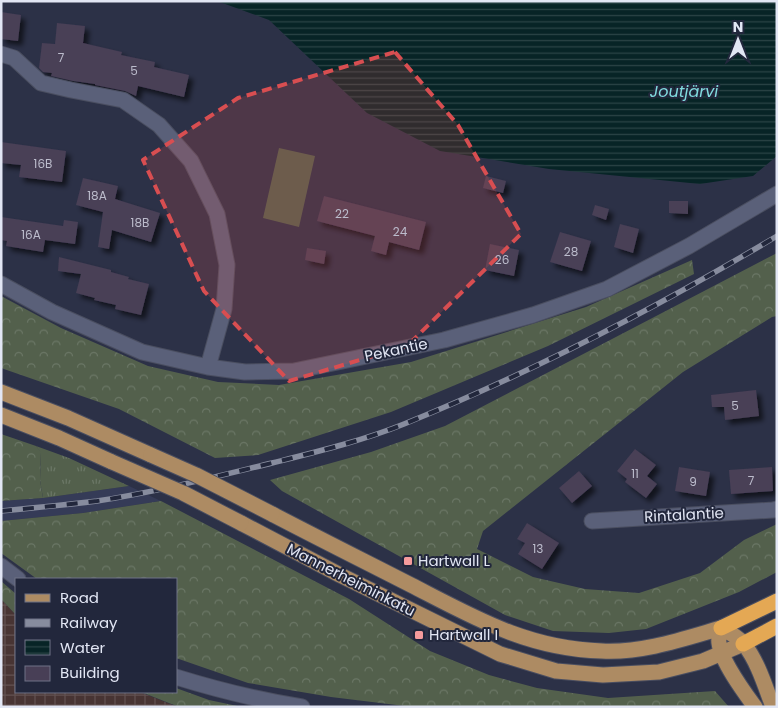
<svg xmlns="http://www.w3.org/2000/svg" width="778" height="708" font-family="Poppins,sans-serif">
<style>
.built{fill:#353b57}
.industrial{fill:url(#industrial-grid)}
.grass{fill:url(#grass-tufts)}
.forest{fill:url(#forest-crowns)}
.park{fill:#53604c}
.water{fill:url(#water-rules)}
.building{fill:#483f56;filter:url(#shadow)}
.lines{fill:none;stroke-linecap:round;stroke-linejoin:round}
.street-casing{stroke:#4a4e60;stroke-width:17}
.primary-casing{stroke:#4a4e60;stroke-width:17}
.highway-casing{stroke:#4a4e60;stroke-width:17}
.street{stroke:#5a6079;stroke-width:15}
.primary{stroke:#ad8b63;stroke-width:15}
.highway{stroke:#e4a854;stroke-width:15}
.rail-casing{stroke:#878c9e;stroke-width:5.5}
.rail{stroke:#22273c;stroke-width:4;stroke-dasharray:11;stroke-linecap:butt}
.primary-bridge-casing{stroke:#4a4e60;stroke-width:17;stroke-linecap:butt}
.primary-bridge{stroke:#ad8b63;stroke-width:15}
.marked{fill:#d84e51;fill-opacity:0.2;stroke:#d84e51;stroke-width:4;stroke-dasharray:10 6;stroke-linejoin:round}
.poi-dot{fill:#f59b9c;stroke:#22273c;stroke-width:2}
.labels{text-anchor:middle;stroke-width:4;stroke-linejoin:round;paint-order:stroke}
.number-label{font-size:12px;fill:#bcbccc}
.street-label{font-size:15px;fill:#e2e6f4;stroke:#22273c}
.poi-label{font-size:15px;fill:#e2e6f4;stroke:#22273c;text-anchor:start}
.water-label{font-size:16px;font-style:italic;fill:#81dbdf;stroke:#22273c}
</style>
<defs>
<pattern id="industrial-grid" width="8" height="8" patternUnits="userSpaceOnUse" patternTransform="scale(1.25)"><rect width="8" height="8" fill="#483433"/><path d="M0 4h8M4 0v8" fill="none" stroke="#625151"/></pattern>
<pattern id="grass-tufts" width="24" height="20" patternUnits="userSpaceOnUse" patternTransform="scale(1.25)"><rect width="24" height="20" fill="#53604c"/><path d="M3 7l-1-3M5 7V3M7 7l1-3M15 17l-1-3M17 17v-4M19 17l1-3" fill="none" stroke="#6b7766"/></pattern>
<pattern id="forest-crowns" width="20" height="18" patternUnits="userSpaceOnUse" patternTransform="scale(1.25)"><rect width="20" height="18" fill="#53604c"/><path d="M2 6a3 3 0 1 1 6 0M12 15a3 3 0 1 1 6 0" fill="none" stroke="#6b7766"/></pattern>
<pattern id="water-rules" width="6" height="5" patternUnits="userSpaceOnUse" patternTransform="scale(1.25)"><rect width="6" height="5" fill="#072426"/><path d="M0 2.5h6" fill="none" stroke="#2b4446"/></pattern>
<filter id="shadow"><feDropShadow dx="4.5" dy="4.5" stdDeviation="2.5" flood-color="#0009"/></filter>
</defs>
<rect width="100%" height="100%" fill="#2c3147"/>
<!-- built -->
<path class="built" d="M 129,486 L 161,501 L 83,513 L 1,521 L 1,501 L 43,498 Z"/>
<!-- industrial -->
<path class="industrial" d="M 1,599 L 16,615 L 16,692 L 140,692 L 178,707 L 1,707 Z"/>
<!-- grass -->
<path class="grass" d="M 36,446 L 69,458 L 129,486 L 43,498 L 40,480 L 41,453 Z"/>
<!-- forest -->
<path class="forest" d="M 777,253 L 777,316 L 772,317 L 683,372 L 483,531 L 477,549 L 533,577 L 585,589 L 639,593 L 700,573 L 744,540 L 777,524 L 777,572 L 739,592 L 646,629 L 609,633 L 553,631 L 505,615 L 282,491 L 270,480 L 371,452 L 445,426 Z
M 692,260 L 694,274 L 548,346 L 391,412 L 258,455 L 215,458 L 119,409 L 1,368 L 1,296 L 61,328 L 148,366 L 218,382 L 279,385 L 411,362 L 586,307 Z
M 1,434 L 36,446 L 41,452 L 40,480 L 43,498 L 1,501 Z
M 161,501 L 349,599 L 430,651 L 489,675 L 537,688 L 608,698 L 715,691 L 729,707 L 413,707 L 331,697 L 248,683 L 176,658 L 176,579 L 37,579 L 1,553 L 1,521 L 83,513 Z
M 1,581 L 16,594 L 16,615 L 1,599 Z
M 176,688 L 209,700 L 242,707 L 179,707 L 141,692 L 176,692 Z"/>
<!-- park -->
<path class="park" d="M 279,148 L 315,156 L 299,227 L 263,218 Z"/>
<!-- water -->
<path class="water" d="M 217,1 L 777,1 L 777,156 L 753,176 L 700,184 L 549,169 L 440,151 L 367,113 L 269,20 Z"/>
<!-- building -->
<path class="building" d="M 1,12 L 21,15 L 18,41 L 1,39 Z
M 57,23 L 85,26 L 83,43 L 122,52 L 121,55 L 155,62 L 154,67 L 189,75 L 184,97 L 138,86 L 136,96 L 125,91 L 95,85 L 95,84 L 73,81 L 51,76 L 52,73 L 43,72 L 39,68 L 42,43 L 55,44 Z
M 1,142 L 66,151 L 62,182 L 19,177 L 21,165 L 1,163 Z
M 486,176 L 506,181 L 503,193 L 483,188 Z
M 83,178 L 118,186 L 115,199 L 160,213 L 151,242 L 112,230 L 109,249 L 98,247 L 103,212 L 76,205 Z
M 324,196 L 426,222 L 419,250 L 389,242 L 386,255 L 371,251 L 375,236 L 317,221 Z
M 669,201 L 688,201 L 688,214 L 669,213 Z
M 595,205 L 609,209 L 606,220 L 592,215 Z
M 1,217 L 63,226 L 64,220 L 78,222 L 75,244 L 45,240 L 43,252 L 6,246 L 7,241 L 1,240 Z
M 620,224 L 639,229 L 633,253 L 614,247 Z
M 560,232 L 591,241 L 582,271 L 550,262 Z
M 490,244 L 519,250 L 514,276 L 485,270 Z
M 307,248 L 326,251 L 324,264 L 305,260 Z
M 59,257 L 111,270 L 111,272 L 129,277 L 128,279 L 149,284 L 141,315 L 115,309 L 116,305 L 94,300 L 95,298 L 76,293 L 81,274 L 58,271 Z
M 756,390 L 759,416 L 725,420 L 724,407 L 712,407 L 711,395 Z
M 635,449 L 656,465 L 647,476 L 657,484 L 646,498 L 625,482 L 627,479 L 617,471 Z
M 679,467 L 710,472 L 706,496 L 675,491 Z
M 772,467 L 773,491 L 731,494 L 729,470 Z
M 579,471 L 592,486 L 572,503 L 559,488 Z
M 527,523 L 559,543 L 542,569 L 518,554 L 525,543 L 517,539 Z"/>
<g class="lines">
<!-- street casing -->
<g class="street-casing">
<path id="street" d="M 1,54 L 14,58 L 41,83 L 71,90 L 123,100 L 159,125 L 191,161 L 217,214 L 227,265 L 224,309 L 208,367
M 1,284 L 52,312 L 142,352 L 208,367 L 245,372 L 294,371 L 444,340 L 533,315 L 607,289 L 689,246 L 777,194
M 592,521 L 773,510 L 777,509
M 1,566 L 18,579
M 176,677 C 218,690 259,700 302,707"/>
</g>
<!-- primary casing -->
<g class="primary-casing">
<path id="primary" d="M 1,392 L 68,418 L 151,455
M 1,415 L 59,438 L 112,462
M 272,514 C 318,538 364,561 411,585 C 475,618 528,649 602,651 C 643,653 683,639 721,628
M 241,523 L 340,575 L 500,654 L 556,671 L 603,675 L 659,672 L 703,661 L 743,644
M 721,628 C 729,632 738,637 744,644 C 758,662 765,686 773,707
M 721,628 C 720,633 718,638 719,643 C 721,661 744,692 755,707"/>
</g>
<!-- highway casing -->
<g class="highway-casing">
<path id="highway" d="M 721,628 L 777,601
M 743,644 L 777,626"/>
</g>
<!-- street -->
<use href="#street" class="street"/>
<!-- primary -->
<use href="#primary" class="primary"/>
<!-- highway -->
<use href="#highway" class="highway"/>
<!-- rail casing -->
<g class="rail-casing">
<path id="rail" d="M 1,511 C 33,508 65,505 97,501 C 156,492 214,477 272,463 C 316,452 362,441 404,424 C 533,372 658,307 777,236"/>
</g>
<!-- rail -->
<use href="#rail" class="rail"/>
<!-- primary-bridge casing -->
<g class="primary-bridge-casing">
<path id="primary-bridge" d="M 151,455 L 196,475 L 272,514
M 112,462 L 183,493 L 241,523"/>
</g>
<!-- primary-bridge -->
<use href="#primary-bridge" class="primary-bridge"/>
</g>
<!-- marked area -->
<path class="marked" d="M 395,52 L 458,125 L 521,234 L 407,346 L 289,381 L 204,291 L 143,160 L 238,98 Z"/>
<!-- markers -->
<g class="poi-dot">
<rect x="403" y="556" width="10" height="10" rx="2.5"/>
<rect x="414" y="630" width="10" height="10" rx="2.5"/>
</g>
<g class="labels">
<!-- number labels -->
<g class="number-label">
<text x="61" y="62">7</text>
<text x="134" y="75">5</text>
<text x="43" y="168">16B</text>
<text x="97" y="200">18A</text>
<text x="342" y="218">22</text>
<text x="140" y="227">18B</text>
<text x="400" y="236">24</text>
<text x="31" y="239">16A</text>
<text x="571" y="256">28</text>
<text x="502" y="264">26</text>
<text x="735" y="410">5</text>
<text x="635" y="478">11</text>
<text x="751" y="485">7</text>
<text x="693" y="486">9</text>
<text x="538" y="553">13</text>
</g>
<!-- street labels -->
<g class="street-label">
<text transform="translate(396 350) rotate(-12)" y="5">Pekantie</text>
<text transform="translate(684 515) rotate(-3)" y="5">Rintalantie</text>
<text transform="translate(351 580) rotate(27)" y="5">Mannerheiminkatu</text>
</g>
<!-- poi labels -->
<g class="poi-label">
<text x="418" y="566">Hartwall L</text>
<text x="429" y="640">Hartwall I</text>
</g>
<!-- water labels -->
<g class="water-label">
<text x="684" y="97">Joutjärvi</text>
</g>
</g>
<!-- border -->
<rect width="778" height="708" fill="none" stroke="#e2e6f4" stroke-width="5"/>
<!-- legend -->
<rect x="15" y="578" width="162" height="115" fill="#22273c" stroke="#6f7386"/>
<rect x="25" y="594" width="25" height="8" fill="#ad8b63" stroke="#6f7386"/>
<text x="60" y="603" font-size="15" fill="#e2e6f4">Road</text>
<rect x="25" y="619" width="25" height="8" fill="#878c9e" stroke="#6f7386"/>
<text x="60" y="628" font-size="15" fill="#e2e6f4">Railway</text>
<rect x="25" y="640" width="25" height="15" fill="url(#water-rules)" stroke="#6f7386"/>
<text x="60" y="653" font-size="15" fill="#e2e6f4">Water</text>
<rect x="25" y="666" width="25" height="15" fill="#483f56" stroke="#6f7386"/>
<text x="60" y="678" font-size="15" fill="#e2e6f4">Building</text>
<!-- north arrow -->
<g transform="translate(738 40)" stroke="#22273c" stroke-width="4" paint-order="stroke">
<path d="M0-4L9 19L0 12L-9 19Z" fill="#e2e6f4"/>
<text y="-8" font-size="14" font-weight="bold" text-anchor="middle" fill="#e2e6f4">N</text>
</g>
</svg>
